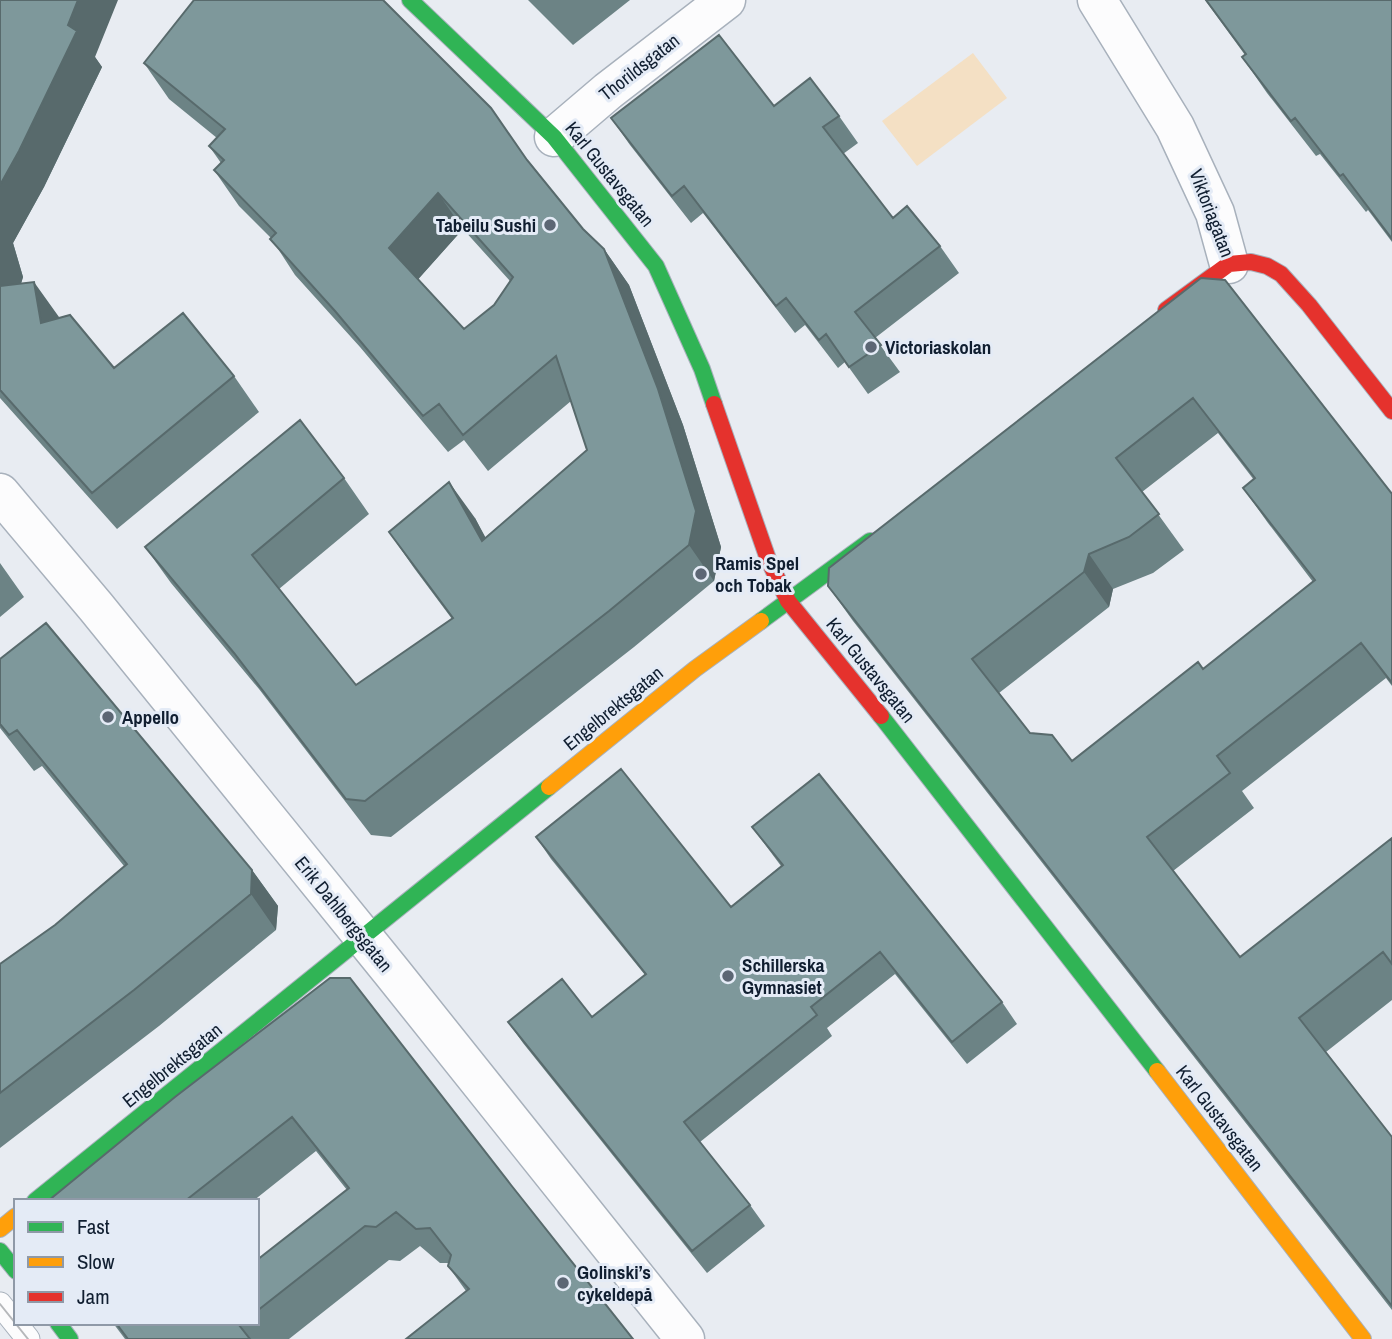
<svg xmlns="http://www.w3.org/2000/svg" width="1392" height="1339" font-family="'Archivo Narrow',sans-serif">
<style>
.green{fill:#f4e0c4}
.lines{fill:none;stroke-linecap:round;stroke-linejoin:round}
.lane-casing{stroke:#a8b1bc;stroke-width:25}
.street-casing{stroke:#a8b1bc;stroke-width:41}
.fast-casing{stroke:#a8b1bc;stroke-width:18}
.slow-casing{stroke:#a8b1bc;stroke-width:18}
.jam-casing{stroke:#a8b1bc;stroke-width:18}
.lane{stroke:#fcfcfd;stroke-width:23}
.street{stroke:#fcfcfd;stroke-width:38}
.fast{stroke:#30b455;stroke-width:16}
.slow{stroke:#ff9f0a;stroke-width:16}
.jam{stroke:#e5322d;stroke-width:16}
.tram{stroke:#b6b8bb;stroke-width:2}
.wall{fill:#6c8385;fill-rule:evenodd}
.shaded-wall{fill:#586a6c}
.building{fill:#7e989b;stroke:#586a6c;stroke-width:2;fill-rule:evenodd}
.poi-dot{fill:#5c6674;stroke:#e4ebf6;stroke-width:2.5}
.labels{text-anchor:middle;stroke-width:6;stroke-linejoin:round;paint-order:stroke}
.street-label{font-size:19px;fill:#101e30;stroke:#e4ebf6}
.poi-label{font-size:19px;font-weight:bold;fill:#101e30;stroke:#e4ebf6;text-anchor:start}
</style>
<rect width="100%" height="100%" fill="#e8ecf2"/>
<!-- green -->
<path class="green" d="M 973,53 L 1007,98 L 917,166 L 882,121 Z"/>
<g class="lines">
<!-- lane casing -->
<g class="lane-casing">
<path id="lane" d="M 0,1304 L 28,1339"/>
</g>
<!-- street casing -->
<g class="street-casing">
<path id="street" d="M 1097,0 L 1175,127 L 1215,213 L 1229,264
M 554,137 L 608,91 L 726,0
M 0,493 L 96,607 L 391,971 L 685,1339"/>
</g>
<!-- fast casing -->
<g class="fast-casing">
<path id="fast" d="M 410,0 L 554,137 L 656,266 L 702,369 L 714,404
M 761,621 L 870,541
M 881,716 L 1157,1071
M 35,1201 L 549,787
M 0,1251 L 16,1271
M 58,1323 L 70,1339"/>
</g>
<!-- slow casing -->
<g class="slow-casing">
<path id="slow" d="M 549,787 L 695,669 L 761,621
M 1157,1071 L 1363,1339
M 0,1229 L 16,1216"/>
</g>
<!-- jam casing -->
<g class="jam-casing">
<path id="jam" d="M 1166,310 L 1229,264 L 1251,262 L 1267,266 L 1281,274 L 1309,305 L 1392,411
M 714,404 L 768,559 L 788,601 L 881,716"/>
</g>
<!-- lane -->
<use href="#lane" class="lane"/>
<!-- street -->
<use href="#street" class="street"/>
<!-- fast -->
<use href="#fast" class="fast"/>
<!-- slow -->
<use href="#slow" class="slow"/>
<!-- jam -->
<use href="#jam" class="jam"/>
<!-- tram -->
<path class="tram" d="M 0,1304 L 28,1339"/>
</g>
<!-- wall -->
<path class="wall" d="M 0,0 L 95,57 L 102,67 L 44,187 L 13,243 L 23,277 L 21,283 L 114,368 L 234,376 L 259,412 L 117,529 L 0,398 Z
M 528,0 L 630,0 L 573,45 Z
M 1205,0 L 1392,0 L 1392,242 L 1368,210 L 1366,212 L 1320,154 L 1316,156 L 1267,93 L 1242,57 L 1245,55 Z
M 144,63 L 531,164 L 583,229 L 604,249 L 629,285 L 683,425 L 721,547 L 714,581 L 634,647 L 391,837 L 371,835 L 259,689 L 171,583 L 145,547 L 344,478 L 369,514 L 279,589 L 356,685 L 452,619 L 414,568 L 389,532 L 475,518 L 485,538 L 587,450 L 571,401 L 488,471 L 464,440 L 448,452 L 360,347 L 295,275 L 271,238 L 239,206 L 214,170 L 221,163 L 209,146 L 217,138 L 169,99 ZM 463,229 L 510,281 L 494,305 L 464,329 L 418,279 Z
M 774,106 L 839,116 L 858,143 L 843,154 L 893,218 L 940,246 L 959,273 L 875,338 L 900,372 L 868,394 L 845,362 L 838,368 L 805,325 L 795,333 L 703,213 L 691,223 L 630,145 L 611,118 Z
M 1201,278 L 1392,494 L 1392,686 L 1386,678 L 1242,791 L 1254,808 L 1173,871 L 1240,957 L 1392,838 L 1392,1000 L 1326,1052 L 1392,1137 L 1392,1310 L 853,621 L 828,586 ZM 1218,433 L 1254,480 L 1243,488 L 1268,523 L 1313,582 L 1203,669 L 1072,761 L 1030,733 L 999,693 L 1109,607 L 1113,589 L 1153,573 L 1184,550 L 1142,492 Z
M 0,563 L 24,597 L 0,617 Z
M 0,659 L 252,870 L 278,906 L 276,930 L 159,1026 L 0,1148 L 0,964 L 55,925 L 124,866 L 42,766 L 34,771 L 0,728 Z
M 752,827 L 1002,1002 L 1017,1024 L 967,1064 L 895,974 L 827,1028 L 832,1036 L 700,1142 L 750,1205 L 765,1226 L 707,1273 L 523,1043 L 508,1022 L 592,1017 L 645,975 L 551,859 L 536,837 L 731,907 L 781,866 Z
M 330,978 L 511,1185 L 633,1339 L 466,1291 L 448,1266 L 449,1263 L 440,1263 L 420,1246 L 400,1261 L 389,1260 L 289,1339 L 125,1339 L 113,1323 L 257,1323 L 257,1260 L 347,1190 L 316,1151 L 253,1201 L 48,1201 Z"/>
<!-- shaded-wall -->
<path class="shaded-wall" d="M 78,0 L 118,0 L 95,57 L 102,67 L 44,187 L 13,243 L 23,277 L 10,323 L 0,309 L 0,185 Z
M 438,193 L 463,229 L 414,284 L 389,248 Z
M 604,249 L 629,285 L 683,425 L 721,547 L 714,581 L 689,545 Z
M 34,282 L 59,317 L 66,359 L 41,323 Z
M 449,482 L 475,518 L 507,577 L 482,541 Z
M 1089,554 L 1113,589 L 1109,607 L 1084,572 Z
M 252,870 L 278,906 L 276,930 L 251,894 Z"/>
<!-- building -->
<path class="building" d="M 0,0 L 78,0 L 68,25 L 77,31 L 19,151 L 0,185 Z
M 194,0 L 383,0 L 491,108 L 527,160 L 583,229 L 604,249 L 658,389 L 696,511 L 689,545 L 609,611 L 365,801 L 346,799 L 234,653 L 145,547 L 300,420 L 344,478 L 252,555 L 356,685 L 453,618 L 389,532 L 449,482 L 482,541 L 587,450 L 556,356 L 463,435 L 439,404 L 423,416 L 335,311 L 270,239 L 276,233 L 214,170 L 224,160 L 209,146 L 225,129 L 144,63 ZM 438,193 L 513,277 L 494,305 L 464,329 L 389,248 Z
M 1206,0 L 1392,0 L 1392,239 L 1343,174 L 1340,176 L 1295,118 L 1291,121 L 1242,57 L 1246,54 Z
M 719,35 L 774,106 L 810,78 L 839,116 L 823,127 L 893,218 L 907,206 L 940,246 L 855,312 L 881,345 L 849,367 L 826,334 L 819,340 L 786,298 L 776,306 L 684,186 L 672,196 L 611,118 Z
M 1201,278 L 1225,280 L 1392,494 L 1392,683 L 1361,643 L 1217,756 L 1230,773 L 1147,837 L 1240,957 L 1392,838 L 1392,964 L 1383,952 L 1299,1018 L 1392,1137 L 1392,1306 L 828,586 L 829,568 ZM 1193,398 L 1255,478 L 1243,488 L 1315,580 L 1203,669 L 1198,662 L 1072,761 L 1052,735 L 1030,733 L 972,659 L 1084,572 L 1089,554 L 1129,537 L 1159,514 L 1116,458 Z
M 34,282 L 41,323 L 70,315 L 114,368 L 183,313 L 234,376 L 92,493 L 0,390 L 0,286 Z
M 46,623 L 252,870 L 251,894 L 134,990 L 0,1093 L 0,964 L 55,925 L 127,864 L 17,730 L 9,735 L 0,724 L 0,659 Z
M 621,769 L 731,907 L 783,865 L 752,827 L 819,774 L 1002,1002 L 952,1042 L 880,952 L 811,1007 L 817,1015 L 684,1122 L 750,1205 L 692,1251 L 508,1022 L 562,979 L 592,1017 L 646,974 L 536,837 Z
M 330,978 L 350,978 L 511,1185 L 633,1339 L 406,1339 L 469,1289 L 448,1266 L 451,1255 L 430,1228 L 416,1229 L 396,1212 L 376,1227 L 365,1226 L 257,1311 L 257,1260 L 349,1188 L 292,1117 L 185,1201 L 48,1201 L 175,1097 Z
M 116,1323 L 242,1323 L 239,1325 L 250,1339 L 128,1339 Z"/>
<!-- markers -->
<g class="poi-dot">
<circle cx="550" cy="225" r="7"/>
<circle cx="871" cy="347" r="7"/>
<circle cx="701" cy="574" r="7"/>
<circle cx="108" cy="717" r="7"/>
<circle cx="728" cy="976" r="7"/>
<circle cx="563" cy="1283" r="7"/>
</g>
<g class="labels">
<!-- street labels -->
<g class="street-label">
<text transform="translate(639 67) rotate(-38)" y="7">Thorildsgatan</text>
<text transform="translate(610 174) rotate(51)" y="7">Karl Gustavsgatan</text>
<text transform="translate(1212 213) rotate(69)" y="7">Viktoriagatan</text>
<text transform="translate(871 670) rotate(51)" y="7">Karl Gustavsgatan</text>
<text transform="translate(613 708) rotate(-39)" y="7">Engelbrektsgatan</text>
<text transform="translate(344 914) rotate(51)" y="7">Erik Dahlbergsgatan</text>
<text transform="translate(172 1065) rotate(-39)" y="7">Engelbrektsgatan</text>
<text transform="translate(1220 1118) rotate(52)" y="7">Karl Gustavsgatan</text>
</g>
<!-- poi labels -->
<g class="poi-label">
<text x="536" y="232" text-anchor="end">Tabeilu Sushi</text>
<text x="885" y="354">Victoriaskolan</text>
<text x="715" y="570">Ramis Spel<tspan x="715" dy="22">och Tobak</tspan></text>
<text x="122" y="724">Appello</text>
<text x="742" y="972">Schillerska<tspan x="742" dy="22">Gymnasiet</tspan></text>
<text x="577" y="1279">Golinski’s<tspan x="577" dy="22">cykeldepå</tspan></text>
</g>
</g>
<!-- legend -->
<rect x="14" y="1199" width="245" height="126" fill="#e4ebf6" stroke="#8f99a7" stroke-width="2"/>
<rect x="28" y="1222" width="35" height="10" fill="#30b455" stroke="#8f99a7" stroke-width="2"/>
<text x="77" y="1234" font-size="21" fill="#101e30">Fast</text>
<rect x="28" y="1257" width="35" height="10" fill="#ff9f0a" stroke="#8f99a7" stroke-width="2"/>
<text x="77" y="1269" font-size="21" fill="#101e30">Slow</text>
<rect x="28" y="1292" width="35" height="10" fill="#e5322d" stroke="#8f99a7" stroke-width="2"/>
<text x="77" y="1304" font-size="21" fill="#101e30">Jam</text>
</svg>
